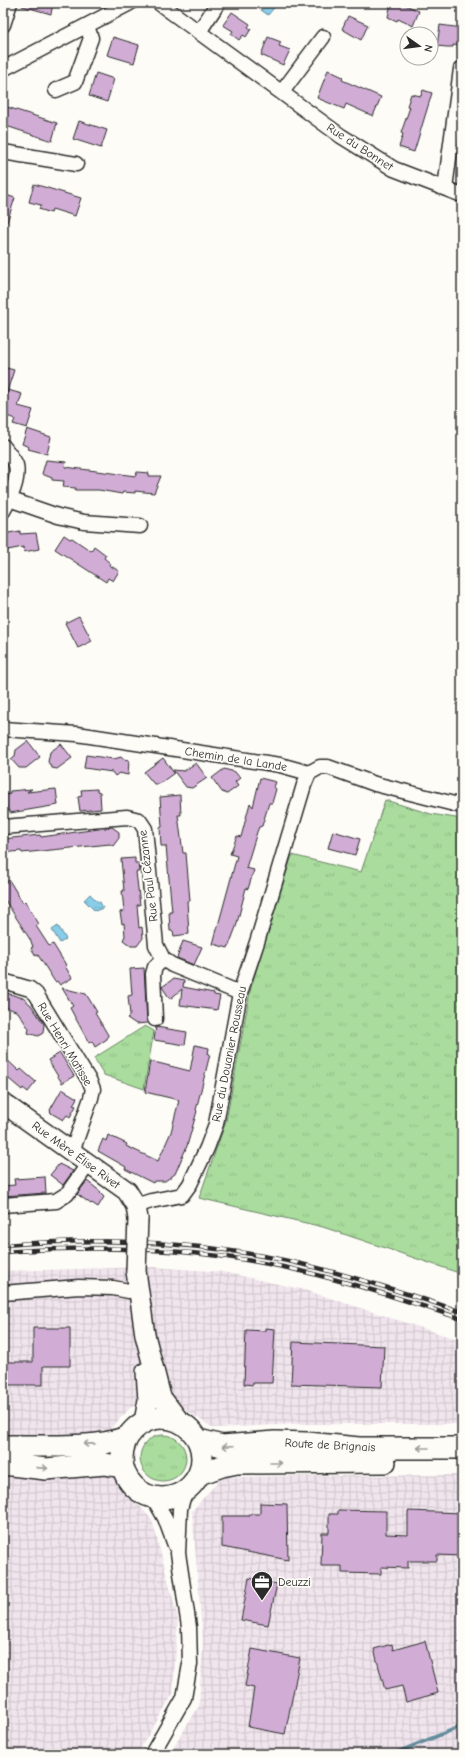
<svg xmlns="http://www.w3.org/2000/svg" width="465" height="1757" font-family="'Comic Neue',sans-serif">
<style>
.industrial{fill:url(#industrial-grid)}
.grass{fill:url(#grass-tufts);stroke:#6a8464}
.water{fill:url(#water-ripples);stroke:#638c9d}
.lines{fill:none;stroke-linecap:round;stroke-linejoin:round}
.stream{stroke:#638c9d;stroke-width:4}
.building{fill:#d1add6;stroke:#2b2b2b}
.street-casing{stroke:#2b2b2b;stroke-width:17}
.secondary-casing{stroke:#2b2b2b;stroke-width:22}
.primary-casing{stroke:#2b2b2b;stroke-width:24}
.street{stroke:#fdfcf7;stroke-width:14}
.secondary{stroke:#fdfcf7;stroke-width:19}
.primary{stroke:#fdfcf7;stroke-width:21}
.rail-casing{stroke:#2b2b2b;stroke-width:4.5}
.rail{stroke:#fdfcf7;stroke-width:3;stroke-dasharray:9;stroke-linecap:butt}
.secondary-bridge-casing{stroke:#2b2b2b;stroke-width:22;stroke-linecap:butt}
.secondary-bridge{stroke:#fdfcf7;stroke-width:19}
.oneway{stroke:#9e9e9b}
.labels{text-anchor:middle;stroke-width:3.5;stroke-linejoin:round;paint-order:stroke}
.street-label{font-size:12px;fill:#2b2b2b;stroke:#fdfcf7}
.poi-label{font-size:12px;fill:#2b2b2b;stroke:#fdfcf7;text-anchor:start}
</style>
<defs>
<pattern id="industrial-grid" width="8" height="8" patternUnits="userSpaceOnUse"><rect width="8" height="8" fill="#f0e4ed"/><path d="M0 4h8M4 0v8" fill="none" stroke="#cec4cb"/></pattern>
<pattern id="grass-tufts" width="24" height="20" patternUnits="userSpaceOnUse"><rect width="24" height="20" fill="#a9dc9d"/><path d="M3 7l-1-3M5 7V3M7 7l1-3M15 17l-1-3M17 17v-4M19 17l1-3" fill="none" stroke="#92bd87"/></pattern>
<pattern id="water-ripples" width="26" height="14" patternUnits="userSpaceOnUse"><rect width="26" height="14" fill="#88cde9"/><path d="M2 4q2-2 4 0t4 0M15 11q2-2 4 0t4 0" fill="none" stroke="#76b0c8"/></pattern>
</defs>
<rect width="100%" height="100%" fill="#fdfcf7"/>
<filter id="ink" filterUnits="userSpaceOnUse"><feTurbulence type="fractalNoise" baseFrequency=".025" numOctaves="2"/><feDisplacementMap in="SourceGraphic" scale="8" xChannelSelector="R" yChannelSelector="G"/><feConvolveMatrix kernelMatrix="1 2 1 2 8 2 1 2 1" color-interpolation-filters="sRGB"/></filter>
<g filter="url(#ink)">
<!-- industrial -->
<path class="industrial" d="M 153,1267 L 223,1272 L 305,1290 L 462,1341 L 462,1424 L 294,1424 L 213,1428 L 177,1404 L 132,1406 L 111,1428 L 113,1476 L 152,1520 L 178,1618 L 173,1694 L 137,1754 L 3,1754 L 3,1271 Z
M 462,1475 L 462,1754 L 169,1754 L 199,1706 L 203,1641 L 192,1511 L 222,1477 Z"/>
<!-- grass -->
<path class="grass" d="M 385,800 L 431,814 L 462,819 L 462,1274 L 323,1227 L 199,1198 L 226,1121 L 251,987 L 292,855 L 361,872 Z
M 145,1026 L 154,1031 L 144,1089 L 104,1075 L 94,1058 Z
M140 1458a23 23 0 1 1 46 0a23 23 0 1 1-46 0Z"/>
<!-- water -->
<path class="water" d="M 267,3 L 278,3 L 268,15 L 261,10 Z
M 90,894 L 98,902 L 100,902 L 103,908 L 95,911 L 84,900 Z
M 58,926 L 66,939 L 60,943 L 52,930 Z"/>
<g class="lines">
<!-- stream -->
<path class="stream" d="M 393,1754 L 462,1726"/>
</g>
<!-- building -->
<path class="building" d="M 23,3 L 53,3 L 51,14 L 22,6 Z
M 391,3 L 401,3 L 419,11 L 413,26 L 398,19 L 397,21 L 388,17 Z
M 232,12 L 250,24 L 248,27 L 251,29 L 246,37 L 243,35 L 239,40 L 231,34 L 233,31 L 223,25 Z
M 348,16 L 368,25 L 361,40 L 342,29 Z
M 440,25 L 462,28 L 461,46 L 453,45 L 453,47 L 447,47 L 437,46 Z
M 113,37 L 139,45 L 134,63 L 107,55 Z
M 268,37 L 281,42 L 279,46 L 290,50 L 283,65 L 261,55 Z
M 328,70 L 343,77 L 342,80 L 381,97 L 373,116 L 346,104 L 344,109 L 317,98 Z
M 96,73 L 114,79 L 107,102 L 89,96 Z
M 423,90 L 432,93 L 414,152 L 399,147 L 403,134 L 401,133 L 410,107 L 407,106 L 411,94 L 421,96 Z
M 7,107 L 57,123 L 52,141 L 3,125 Z
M 79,121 L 107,130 L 101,148 L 73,139 Z
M 34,184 L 81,198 L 75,216 L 52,209 L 51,213 L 39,209 L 41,205 L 29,202 Z
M 3,194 L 15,198 L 5,228 L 3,228 Z
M 3,367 L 14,370 L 5,398 L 3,397 Z
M 8,390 L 22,394 L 18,406 L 33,410 L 27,428 L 13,424 L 15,419 L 7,416 L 8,414 L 3,413 L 3,406 Z
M 27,429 L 51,437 L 47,454 L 28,449 L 29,447 L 22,444 Z
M 46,460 L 66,462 L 65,467 L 136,476 L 137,472 L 149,473 L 149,476 L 161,476 L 154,493 L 135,491 L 135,493 L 123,492 L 122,494 L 99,490 L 75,490 L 76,488 L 63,487 L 64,481 L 52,480 L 52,478 L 42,474 Z
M 20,531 L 20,534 L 36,533 L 39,549 L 24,552 L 23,547 L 3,551 L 3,534 Z
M 64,535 L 70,539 L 72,538 L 91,551 L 94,546 L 106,555 L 104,558 L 110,563 L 109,565 L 119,571 L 113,581 L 108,578 L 106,582 L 55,549 Z
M 79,616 L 92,641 L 78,648 L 65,623 Z
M 28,741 L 40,757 L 26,768 L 19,768 L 11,759 L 15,756 L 16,750 Z
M 61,744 L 72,758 L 57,769 L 52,768 L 48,762 L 50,752 Z
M 86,755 L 114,759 L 121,757 L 123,759 L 129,760 L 128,775 L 119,773 L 115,776 L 112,772 L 84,768 Z
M 163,758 L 174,773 L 159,784 L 154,784 L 144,772 Z
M 196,763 L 207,778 L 192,788 L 186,787 L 173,770 L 184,771 Z
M 224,769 L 235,772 L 240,778 L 235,782 L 238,786 L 227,794 L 222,792 L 212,778 Z
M 260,778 L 276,782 L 274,787 L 276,789 L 272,803 L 269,803 L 262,826 L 259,827 L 257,832 L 246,868 L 254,870 L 248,889 L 246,888 L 236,927 L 228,948 L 213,944 L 237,856 L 230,854 L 237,836 L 241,837 L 250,803 L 253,807 Z
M 32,789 L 27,792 L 56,789 L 58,805 L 10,813 L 10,811 L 7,811 L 5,795 L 10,794 L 10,791 Z
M 97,789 L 97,791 L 100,792 L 101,809 L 80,811 L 78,797 L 82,796 L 81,790 Z
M 180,795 L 181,815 L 178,815 L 183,853 L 186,853 L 190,901 L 187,901 L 189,934 L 174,936 L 173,931 L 170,931 L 169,912 L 172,912 L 166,846 L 161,846 L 160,827 L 162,827 L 160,797 Z
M 112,827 L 119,832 L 119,838 L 113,846 L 110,844 L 22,853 L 21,851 L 3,853 L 3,839 L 40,835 L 41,837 Z
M 333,831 L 360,839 L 355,855 L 328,848 Z
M 135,858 L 135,863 L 138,863 L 139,872 L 136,872 L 140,905 L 137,905 L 139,928 L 142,927 L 143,938 L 137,946 L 131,946 L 123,940 L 125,936 L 124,923 L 122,924 L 120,912 L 124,911 L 122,891 L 124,891 L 121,859 Z
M 9,880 L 23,903 L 25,901 L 39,924 L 36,926 L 49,946 L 53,944 L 66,965 L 65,966 L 72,978 L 60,985 L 57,981 L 55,982 L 38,955 L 36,956 L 31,948 L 33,947 L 31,941 L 3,897 L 3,885 Z
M 183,941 L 202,947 L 194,965 L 177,958 Z
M 144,968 L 147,1023 L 136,1024 L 127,1018 L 130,1015 L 128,996 L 132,995 L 130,969 Z
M 173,979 L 184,981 L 183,987 L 214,993 L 214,995 L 220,996 L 217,1010 L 180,1005 L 182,989 L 170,999 L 162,987 Z
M 62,988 L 86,994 L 97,1012 L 95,1013 L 108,1035 L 107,1039 L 95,1047 L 92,1041 L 89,1043 L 70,1008 L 73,1006 Z
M 3,992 L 23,998 L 31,1005 L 44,1024 L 43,1033 L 38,1036 L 28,1033 L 29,1029 L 18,1012 L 3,1006 Z
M 156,1027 L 187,1032 L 185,1045 L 154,1040 Z
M 195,1045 L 209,1048 L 208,1054 L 210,1054 L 196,1110 L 197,1111 L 187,1146 L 175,1174 L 165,1181 L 154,1181 L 153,1183 L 125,1169 L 126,1167 L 98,1151 L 103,1139 L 106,1141 L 108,1135 L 127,1144 L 126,1146 L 158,1161 L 171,1132 L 179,1100 L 145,1092 L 150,1061 L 190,1071 Z
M 60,1053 L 74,1076 L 62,1083 L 48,1060 Z
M 3,1056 L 19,1071 L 21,1069 L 36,1082 L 28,1092 L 23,1088 L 22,1090 L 3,1074 Z
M 62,1089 L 77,1098 L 73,1105 L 76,1106 L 70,1117 L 67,1115 L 63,1120 L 51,1113 L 50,1110 Z
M 59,1164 L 73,1171 L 63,1185 L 50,1175 Z
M 45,1177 L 46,1193 L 3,1196 L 3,1186 L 15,1185 L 14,1179 Z
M 87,1181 L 101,1192 L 100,1193 L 104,1197 L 98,1207 L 92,1203 L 91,1204 L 77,1194 Z
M 33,1328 L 70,1328 L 70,1366 L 43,1366 L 43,1385 L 3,1385 L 3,1362 L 33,1362 Z
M 265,1328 L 275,1329 L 272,1383 L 253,1383 L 253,1385 L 244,1384 L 246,1330 L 265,1331 Z
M 293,1342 L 384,1346 L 382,1387 L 291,1384 Z
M 260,1503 L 287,1504 L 288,1560 L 222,1547 L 222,1516 L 250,1516 L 250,1514 L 260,1514 Z
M 338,1510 L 386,1511 L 386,1534 L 408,1535 L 408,1511 L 462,1513 L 462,1556 L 437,1555 L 437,1561 L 408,1561 L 408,1568 L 381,1567 L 381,1574 L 342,1573 L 342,1566 L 321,1566 L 322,1533 L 329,1533 L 329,1514 L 338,1514 Z
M 249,1578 L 277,1584 L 268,1625 L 241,1620 Z
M 425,1641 L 438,1693 L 406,1702 L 402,1686 L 385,1690 L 374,1649 L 392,1644 L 393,1650 Z
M 252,1649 L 300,1658 L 285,1734 L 248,1727 L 254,1688 L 245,1686 Z"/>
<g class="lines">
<!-- street casing -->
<g class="street-casing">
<path id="street" d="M 159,3 L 341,136 L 394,169 L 462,195
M 3,25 L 10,3
M 199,32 L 218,3
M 3,69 L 130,3
M 56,90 L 75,82 L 91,38 L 87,26
M 282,92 L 323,37
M 3,152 L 76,164
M 445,188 L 461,69
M 3,446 C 7,452 14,459 16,465 C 19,480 10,499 3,511
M 3,497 L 58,516 L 84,522 L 140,526
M 3,729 L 77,734 L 280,765 L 309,773 L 320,767 L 328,767 L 375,784 L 462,806
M 3,827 L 127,817 L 139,820 L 145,829 L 156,945 L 163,959 L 172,965 L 240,993
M 3,981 L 30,989 L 36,994 L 90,1082 L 93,1089 L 91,1098 L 72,1152
M 155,1019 L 153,974 L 155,967 L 163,959
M 3,1205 L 56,1201 L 67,1194 L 89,1163
M 136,1206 L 151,1201 L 182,1195 L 190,1184 L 207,1148 L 216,1124 L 240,993 L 258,939 L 304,785 L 309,773
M 3,1293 L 79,1287 L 113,1288 L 129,1291 L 137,1288
M 153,1497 L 165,1518 L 175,1545
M 152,1754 L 184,1698 L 190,1664 L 189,1627 L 178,1553 L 180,1509 L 185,1491"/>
</g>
<!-- secondary casing -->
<g class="secondary-casing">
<path id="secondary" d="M 3,1103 L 127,1191 L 136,1206 L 138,1219
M 136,1271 L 145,1335 L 161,1397 L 180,1422
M 144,1422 L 148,1400 L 146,1372"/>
</g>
<!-- primary casing -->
<g class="primary-casing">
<path id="primary" d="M122 1458a40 40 0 1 1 80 0a40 40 0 1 1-80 0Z
M 199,1440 L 222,1446 L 275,1442 L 307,1443 L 359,1448 L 462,1448
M 3,1446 C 40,1445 94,1450 127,1437
M 3,1464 L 46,1469 L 105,1464 L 122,1467
M 199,1474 L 222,1466 L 237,1463 L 385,1462"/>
</g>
<!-- street -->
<use href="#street" class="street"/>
<!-- secondary -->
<use href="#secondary" class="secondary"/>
<!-- primary -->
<use href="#primary" class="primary"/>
<!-- rail casing -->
<g class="rail-casing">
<path id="rail" d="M 3,1245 C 99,1237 194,1241 288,1261 C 347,1274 405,1293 462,1312
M 3,1252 C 99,1245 194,1247 288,1268 C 347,1281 405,1300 462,1319"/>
</g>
<!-- rail -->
<use href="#rail" class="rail"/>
<!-- secondary-bridge casing -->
<g class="secondary-bridge-casing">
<path id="secondary-bridge" d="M 136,1271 L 138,1219"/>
</g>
<!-- secondary-bridge -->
<use href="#secondary-bridge" class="secondary-bridge"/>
</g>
<!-- one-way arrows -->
<defs><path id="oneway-shaft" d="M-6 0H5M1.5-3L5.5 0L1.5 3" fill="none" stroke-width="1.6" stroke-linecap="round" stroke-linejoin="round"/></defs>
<g class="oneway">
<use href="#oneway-shaft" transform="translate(89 1444) rotate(179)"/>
<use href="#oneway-shaft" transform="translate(228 1446) rotate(178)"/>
<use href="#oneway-shaft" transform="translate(423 1448) rotate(180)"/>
<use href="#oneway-shaft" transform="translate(276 1463)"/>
<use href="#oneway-shaft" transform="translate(42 1468) rotate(4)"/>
</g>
</g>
<!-- icons -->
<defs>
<g id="office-pin" transform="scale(1.15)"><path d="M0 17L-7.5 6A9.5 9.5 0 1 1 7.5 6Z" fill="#2b2b2b" stroke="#fdfcf7"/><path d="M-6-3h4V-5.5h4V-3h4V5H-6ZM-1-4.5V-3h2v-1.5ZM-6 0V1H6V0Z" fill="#fff"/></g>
</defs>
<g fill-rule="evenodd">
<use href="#office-pin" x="262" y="1582"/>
</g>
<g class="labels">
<!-- street labels -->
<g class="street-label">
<text transform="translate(360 147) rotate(33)" y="4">Rue du Bonnet</text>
<text transform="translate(236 759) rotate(9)" y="4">Chemin de la Lande</text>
<text transform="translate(148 876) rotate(-97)" y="4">Rue Paul Cézanne</text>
<text transform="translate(65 1044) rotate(59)" y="4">Rue Henri Matisse</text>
<text transform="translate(229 1054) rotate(-79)" y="4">Rue du Douanier Rousseau</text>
<text transform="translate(76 1155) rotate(36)" y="4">Rue Mère Élise Rivet</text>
<text transform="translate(330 1445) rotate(3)" y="4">Route de Brignais</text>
</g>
<!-- poi labels -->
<g class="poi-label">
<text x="278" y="1586">Deuzzi</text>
</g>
</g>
<!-- margin -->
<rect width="465" height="1757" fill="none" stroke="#fdfcf7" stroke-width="16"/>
<rect x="8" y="8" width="449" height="1741" fill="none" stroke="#2b2b2b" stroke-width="1.5" filter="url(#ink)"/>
<!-- north arrow -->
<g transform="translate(419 46) rotate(104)"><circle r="19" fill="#fdfcf7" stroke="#a9a8a5"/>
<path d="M0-3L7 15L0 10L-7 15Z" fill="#2b2b2b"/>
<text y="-6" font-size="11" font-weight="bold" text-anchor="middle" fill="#2b2b2b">N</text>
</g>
</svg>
